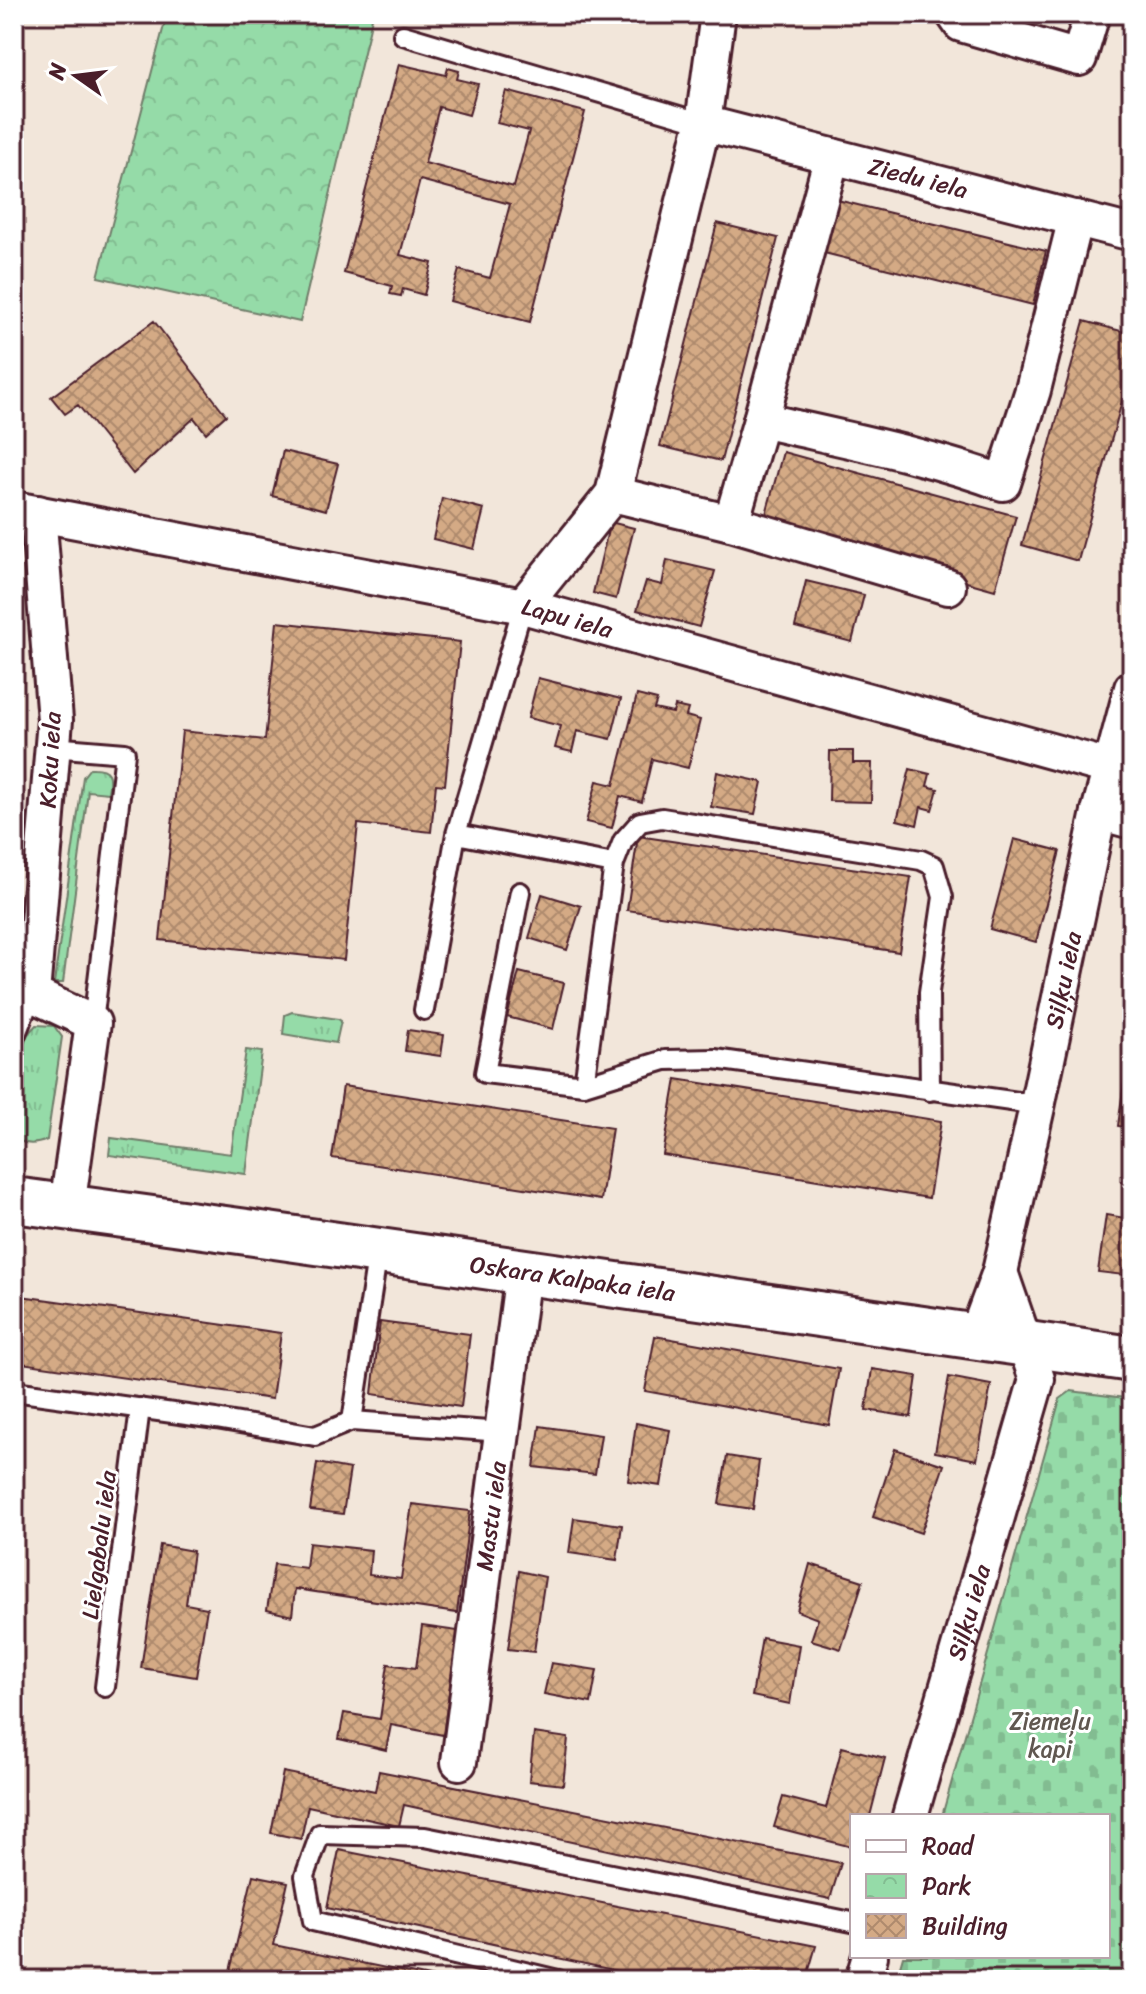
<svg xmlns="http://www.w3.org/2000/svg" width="1146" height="1994" font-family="Sriracha,sans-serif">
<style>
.grass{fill:url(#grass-tufts);stroke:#707d6a;stroke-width:2}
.cemetery{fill:url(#cemetery-stones);stroke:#707d6a;stroke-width:2}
.park{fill:url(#park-crowns);stroke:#707d6a;stroke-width:2}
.building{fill:url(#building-cross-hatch);stroke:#4a1f2b;stroke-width:2}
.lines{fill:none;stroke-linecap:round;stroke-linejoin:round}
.lane-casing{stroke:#4a1f2b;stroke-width:24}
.street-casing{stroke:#4a1f2b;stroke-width:40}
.secondary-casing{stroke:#4a1f2b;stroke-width:50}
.lane{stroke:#fff;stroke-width:18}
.street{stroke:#fff;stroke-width:34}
.secondary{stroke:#fff;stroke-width:44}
.labels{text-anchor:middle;stroke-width:6;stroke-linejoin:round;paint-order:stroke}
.street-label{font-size:24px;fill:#4a1f2b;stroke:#fff}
.park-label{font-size:24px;fill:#605750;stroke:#fff}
</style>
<defs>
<pattern id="grass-tufts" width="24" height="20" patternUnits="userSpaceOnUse" patternTransform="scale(2)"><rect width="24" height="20" fill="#95dba8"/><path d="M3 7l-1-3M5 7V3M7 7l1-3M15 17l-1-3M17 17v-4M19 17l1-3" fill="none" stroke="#82bc91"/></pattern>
<pattern id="cemetery-stones" width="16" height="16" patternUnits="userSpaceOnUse" patternTransform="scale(2)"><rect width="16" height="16" fill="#95dba8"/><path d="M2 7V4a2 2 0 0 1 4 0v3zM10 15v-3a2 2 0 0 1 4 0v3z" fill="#82bc91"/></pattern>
<pattern id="park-crowns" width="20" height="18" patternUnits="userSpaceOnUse" patternTransform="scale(2)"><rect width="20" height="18" fill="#95dba8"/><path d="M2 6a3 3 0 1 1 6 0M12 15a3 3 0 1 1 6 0" fill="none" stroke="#82bc91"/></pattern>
<pattern id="building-cross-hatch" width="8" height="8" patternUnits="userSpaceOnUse" patternTransform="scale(2)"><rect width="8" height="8" fill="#d4aa85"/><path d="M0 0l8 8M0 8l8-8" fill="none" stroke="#ae8a6d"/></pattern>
</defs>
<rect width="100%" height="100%" fill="#f2e6da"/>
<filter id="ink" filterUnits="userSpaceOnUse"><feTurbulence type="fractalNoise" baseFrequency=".0125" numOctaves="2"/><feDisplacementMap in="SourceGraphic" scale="16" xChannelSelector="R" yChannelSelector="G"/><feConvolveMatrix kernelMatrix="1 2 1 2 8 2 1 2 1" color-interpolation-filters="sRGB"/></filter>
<g filter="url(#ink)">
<!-- grass -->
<path class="grass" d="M 90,768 C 111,767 111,776 108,793 L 88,791 L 63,983 L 54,983 L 83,777 Z
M 292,1012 L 338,1019 L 341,1021 L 336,1043 L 283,1034 L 285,1015 Z
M 36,1025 L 54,1026 L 62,1037 L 47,1140 C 35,1145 23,1146 14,1136 L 15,1087 L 24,1038 Z
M 246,1050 L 262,1052 L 246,1174 L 109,1155 L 111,1138 L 231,1154 Z"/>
<!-- cemetery -->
<path class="cemetery" d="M 1071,1391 L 1132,1399 L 1132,1980 L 896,1980 L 903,1956 L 1108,1956 L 1108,1816 L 942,1816 L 1060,1399 Z"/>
<!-- park -->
<path class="park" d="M 167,14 L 373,14 L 300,322 L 98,277 Z"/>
<!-- building -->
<path class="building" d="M 399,64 L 446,75 L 448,68 L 459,71 L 457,79 L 478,84 L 469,115 L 439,107 L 425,163 L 514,187 L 529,131 L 497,123 L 506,91 L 585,112 L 530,322 L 450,301 L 459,270 L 490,278 L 510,204 L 420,180 L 400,255 L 432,263 L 424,295 L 403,289 L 401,296 L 390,294 L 392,286 L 344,273 Z
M 825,197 L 1046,251 L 1033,305 L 812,250 Z
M 717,223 L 778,238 L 721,461 L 660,446 Z
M 154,321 L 226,415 L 206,433 L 194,418 L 133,474 L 78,405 L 65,414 L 51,397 Z
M 1084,321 L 1132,334 L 1132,365 L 1078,561 L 1022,545 Z
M 283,451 L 338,464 L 326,510 L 272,496 Z
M 783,452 L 1016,516 L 995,590 L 763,525 Z
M 442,498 L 484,509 L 474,549 L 433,539 Z
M 610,522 L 634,528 L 616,599 L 593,593 Z
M 667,560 L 715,571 L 699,627 L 637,610 L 646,581 L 662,585 Z
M 806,581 L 864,595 L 852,642 L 795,627 Z
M 277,622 L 460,642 L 445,785 L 436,784 L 431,832 L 358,824 L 344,960 L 160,940 L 182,731 L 265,740 Z
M 538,678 L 621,699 L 611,739 L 577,731 L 572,752 L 555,748 L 561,726 L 528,718 Z
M 637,695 L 657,700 L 654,709 L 673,713 L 675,706 L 688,709 L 686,716 L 700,720 L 688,768 L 652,759 L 642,802 L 620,796 L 612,828 L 586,822 L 597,781 L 614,785 Z
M 830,751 L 853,751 L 853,763 L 872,763 L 871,802 L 829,801 Z
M 910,769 L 930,774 L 927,786 L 938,789 L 932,810 L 921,807 L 917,825 L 897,820 Z
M 717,772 L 762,782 L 755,814 L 711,807 Z
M 638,836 L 911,877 L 899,952 L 627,910 Z
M 1014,839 L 1060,851 L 1036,942 L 990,929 Z
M 542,894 L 581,906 L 567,950 L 529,938 Z
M 519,972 L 564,983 L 553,1029 L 507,1017 Z
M 1132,1024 L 1132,1128 L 1118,1126 Z
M 408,1030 L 444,1035 L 441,1056 L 405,1051 Z
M 676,1079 L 941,1121 L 929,1198 L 663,1155 Z
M 343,1086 L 612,1128 L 601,1200 L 332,1158 Z
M 1106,1215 L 1132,1219 L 1132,1276 L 1098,1272 Z
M 14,1295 L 281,1333 L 272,1399 L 14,1362 Z
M 380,1322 L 470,1334 L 461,1407 L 372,1394 Z
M 655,1336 L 839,1369 L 829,1425 L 645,1391 Z
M 872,1369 L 917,1376 L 911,1417 L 866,1410 Z
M 949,1377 L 991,1385 L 977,1460 L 935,1452 Z
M 636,1423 L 670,1430 L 661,1486 L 628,1481 Z
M 540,1426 L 601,1435 L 595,1474 L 534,1467 Z
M 895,1449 L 944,1465 L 921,1533 L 873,1517 Z
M 727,1456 L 759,1461 L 753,1509 L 719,1504 Z
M 317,1463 L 350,1469 L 343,1514 L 310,1510 Z
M 412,1504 L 470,1511 L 457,1613 L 295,1589 L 292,1616 L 267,1610 L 274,1564 L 306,1568 L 309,1543 L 371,1550 L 369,1575 L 401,1579 Z
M 574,1518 L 622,1525 L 617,1560 L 569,1553 Z
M 160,1545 L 193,1551 L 186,1604 L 207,1608 L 196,1677 L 141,1668 Z
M 810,1564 L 863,1581 L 841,1649 L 811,1640 L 818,1619 L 797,1611 Z
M 519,1571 L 545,1577 L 534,1652 L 508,1649 Z
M 422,1626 L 458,1631 L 443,1735 L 391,1725 L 386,1750 L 339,1739 L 344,1713 L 380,1719 L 388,1664 L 416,1668 Z
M 762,1638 L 799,1645 L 790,1704 L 752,1696 Z
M 551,1663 L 597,1670 L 591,1703 L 544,1694 Z
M 534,1733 L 568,1738 L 563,1785 L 529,1781 Z
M 842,1747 L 885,1758 L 870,1816 L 852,1816 L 852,1847 L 774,1827 L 783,1797 L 826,1808 Z
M 379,1771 L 841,1863 L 830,1899 L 404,1805 L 399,1826 L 308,1806 L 301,1839 L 271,1833 L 283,1772 L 375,1791 Z
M 339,1850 L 816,1946 L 806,1980 L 659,1980 L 327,1908 Z
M 253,1875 L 288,1882 L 274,1945 L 444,1980 L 270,1980 L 230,1971 Z"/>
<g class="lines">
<!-- lane casing -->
<g class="lane-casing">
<path id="lane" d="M 403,35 L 703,123
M 52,747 L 125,753 L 93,1023
M 456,834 L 614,864
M 520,892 L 485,1073 L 584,1085 L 665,1060 L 715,1059 L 1018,1102 L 1037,1107
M 424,1010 L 456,834 L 523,606
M 14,1039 L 32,994
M 584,1085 L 614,864 L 623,841 L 640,822 L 662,818 L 921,860 L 934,866 L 943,897 L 929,992 L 930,1091
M 378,1251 L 352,1421 L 502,1432
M 14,1391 L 216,1419 L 315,1436 L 352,1421
M 105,1687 L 140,1408
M 558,1980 L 313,1921 L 305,1876 L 320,1834 L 425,1837 L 852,1922"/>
</g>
<!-- street casing -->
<g class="street-casing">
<g id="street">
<path d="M 954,14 L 961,24 L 1079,58 L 1092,14"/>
<path id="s1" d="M 703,123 L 1132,233"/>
<path d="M 761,420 L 832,156"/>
<path d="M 613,494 L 731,523 L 948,587"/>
<path id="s2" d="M 14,509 L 523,606 L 1109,767"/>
<path d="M 38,513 L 55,720 L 32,994 L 93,1023 L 67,1207"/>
<path d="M 731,523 L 761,420 C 842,439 925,454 1003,483 L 1033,390 L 1076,218"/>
<path d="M 523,606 L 613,494 L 703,123 L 718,14"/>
<path d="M 1099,812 L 1132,821"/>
<path id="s3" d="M 976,1337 L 1000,1272 L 1037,1107 L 1099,812 L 1132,688"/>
<path id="s4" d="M 459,1762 L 523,1272"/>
<path id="s5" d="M 910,1816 L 1037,1379 L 1000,1272"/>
<path d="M 863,1980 L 870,1956"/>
</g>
</g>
<!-- secondary casing -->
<g class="secondary-casing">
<g id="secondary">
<path id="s6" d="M 14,1200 L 247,1232 L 1132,1359"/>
</g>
</g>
<!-- lane -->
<use href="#lane" class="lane"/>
<!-- street -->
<use href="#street" class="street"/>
<!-- secondary -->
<use href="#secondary" class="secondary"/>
</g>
</g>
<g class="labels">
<!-- street labels -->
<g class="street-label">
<text dy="8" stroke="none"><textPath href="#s1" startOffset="222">Ziedu iela</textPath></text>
<text dy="8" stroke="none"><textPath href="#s2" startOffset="564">Lapu iela</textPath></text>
<text transform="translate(50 760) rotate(-87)" y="8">Koku iela</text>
<text dy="8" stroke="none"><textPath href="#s3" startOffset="368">Siļķu iela</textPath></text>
<text dy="8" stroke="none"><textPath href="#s6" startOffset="564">Oskara Kalpaka iela</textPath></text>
<text dy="8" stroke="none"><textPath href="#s4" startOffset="248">Mastu iela</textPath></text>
<text transform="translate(99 1545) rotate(-83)" y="8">Lielgabalu iela</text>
<text dy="8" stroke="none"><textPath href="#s5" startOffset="212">Siļķu iela</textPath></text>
</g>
<!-- park labels -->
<g class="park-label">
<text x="1050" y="1729">Ziemeļu<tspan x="1050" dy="28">kapi</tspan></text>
</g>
</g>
<!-- margin -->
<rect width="1146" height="1994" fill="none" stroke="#fff" stroke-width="48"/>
<rect x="24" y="24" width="1098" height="1946" fill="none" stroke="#4a1f2b" stroke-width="3" filter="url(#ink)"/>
<!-- legend -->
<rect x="850" y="1814" width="260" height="144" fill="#ffffff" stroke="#b7a5aa" stroke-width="2"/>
<rect x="866" y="1840" width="40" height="12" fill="#ffffff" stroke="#b7a5aa" stroke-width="2"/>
<text x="922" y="1854" font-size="24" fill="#4a1f2b">Road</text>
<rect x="866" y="1874" width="40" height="24" fill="url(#park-crowns)" stroke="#b7a5aa" stroke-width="2"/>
<text x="922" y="1894" font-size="24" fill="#4a1f2b">Park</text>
<rect x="866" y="1914" width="40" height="24" fill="url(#building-cross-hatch)" stroke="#b7a5aa" stroke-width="2"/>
<text x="922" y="1934" font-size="24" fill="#4a1f2b">Building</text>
<!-- north arrow -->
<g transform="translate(76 76) rotate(284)" stroke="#ffffff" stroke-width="6" paint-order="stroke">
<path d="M0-6L14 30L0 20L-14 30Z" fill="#4a1f2b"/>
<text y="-12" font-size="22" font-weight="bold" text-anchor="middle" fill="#4a1f2b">N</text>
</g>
</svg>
